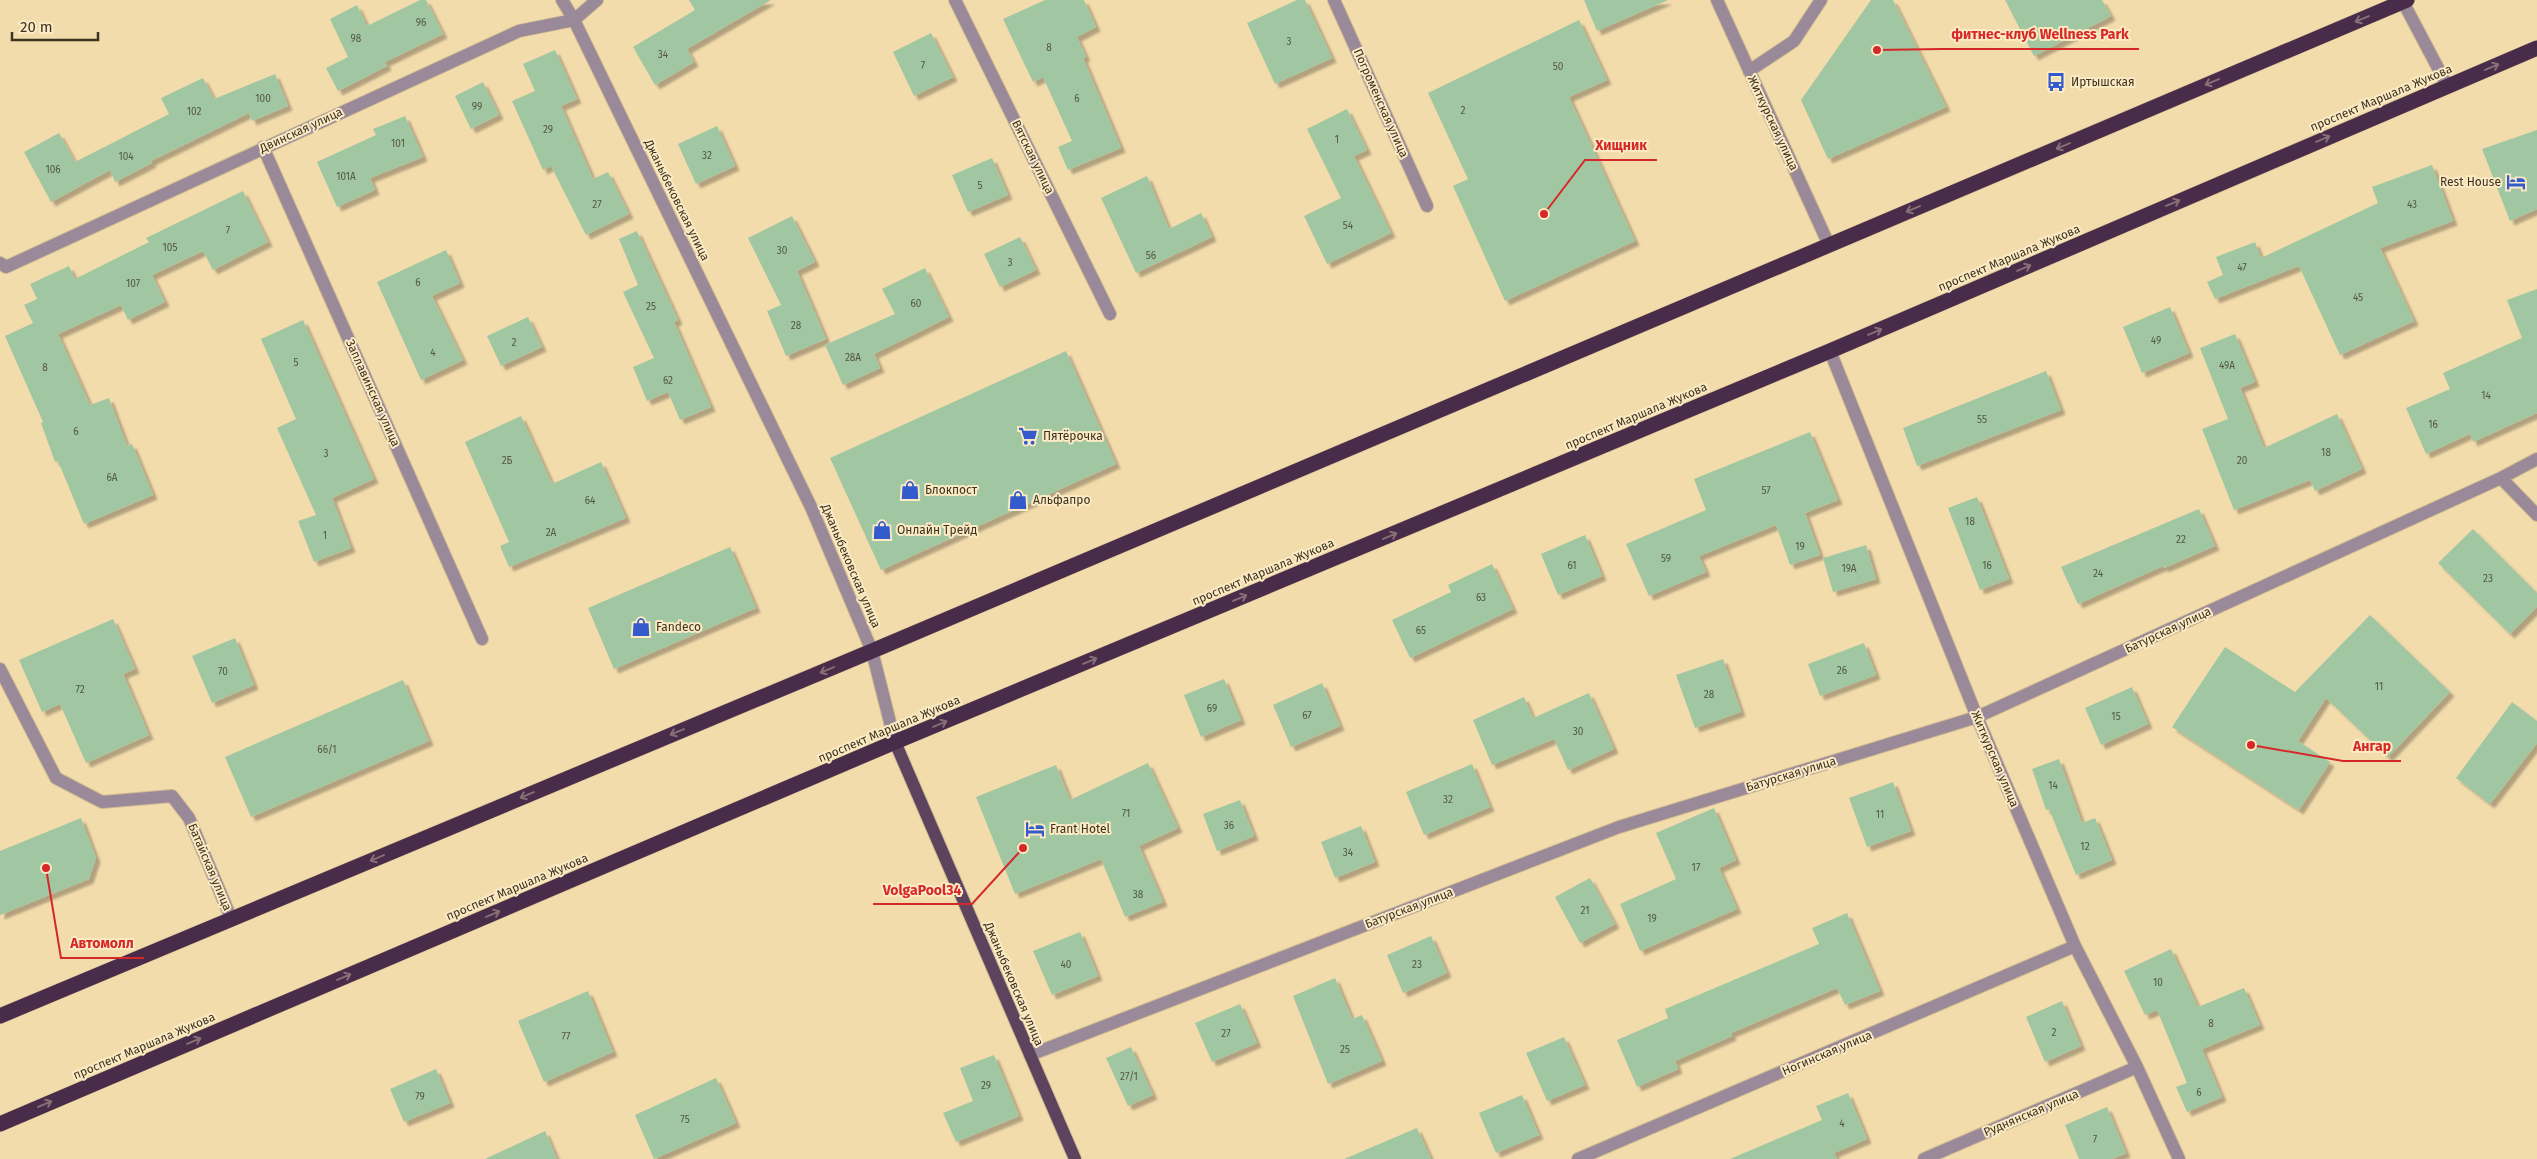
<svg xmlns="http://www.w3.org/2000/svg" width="2537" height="1159" font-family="'Fira Sans',sans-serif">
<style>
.building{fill:#a0c7a2;filter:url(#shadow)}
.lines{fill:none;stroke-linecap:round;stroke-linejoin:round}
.minor-casing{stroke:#ceba90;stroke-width:14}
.major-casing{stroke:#ceba90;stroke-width:14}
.highway-casing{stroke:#ceba90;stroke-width:16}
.minor{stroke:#998999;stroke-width:12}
.major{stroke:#5e435f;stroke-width:12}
.highway{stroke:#492b4a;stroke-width:15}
.oneway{stroke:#886e75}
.labels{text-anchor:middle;stroke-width:4;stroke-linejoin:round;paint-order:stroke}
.number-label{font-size:10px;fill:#555840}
.poi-label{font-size:12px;fill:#3c3320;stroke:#fceac4;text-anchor:start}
.street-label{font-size:12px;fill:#3c3320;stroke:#fceac4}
.leader{fill:none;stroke:#d62828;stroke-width:2}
.callout-dot{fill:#d62828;stroke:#fceac4;stroke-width:2}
.callout-label{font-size:14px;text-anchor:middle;font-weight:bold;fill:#d62828;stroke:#fceac4;stroke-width:4;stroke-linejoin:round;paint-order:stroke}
</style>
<defs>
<filter id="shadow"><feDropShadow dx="4.5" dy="4.5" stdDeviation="1" flood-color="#0004"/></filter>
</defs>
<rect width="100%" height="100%" fill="#f3dcac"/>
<!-- building -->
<path class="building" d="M 420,0 L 426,0 L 443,34 L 385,62 L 387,66 L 338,91 L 326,68 L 348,57 L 330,19 L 357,5 L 367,26 Z
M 689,0 L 771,0 L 687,49 L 694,62 L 655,85 L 633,47 L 695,10 Z
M 1045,0 L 1084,0 L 1096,27 L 1077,37 L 1086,57 L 1083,58 L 1121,148 L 1068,170 L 1058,147 L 1072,141 L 1043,77 L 1033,82 L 1003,19 Z
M 1297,0 L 1305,0 L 1332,58 L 1275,84 L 1247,23 Z
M 1584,0 L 1668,0 L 1597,31 Z
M 1871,0 L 1893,0 L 1946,107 L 1828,159 L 1801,100 Z
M 2005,0 L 2102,0 L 2111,16 L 2034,56 Z
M 1579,20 L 1607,80 L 1569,97 L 1635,241 L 1505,301 L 1453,186 L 1468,179 L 1428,93 Z
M 931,33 L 953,77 L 914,96 L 893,52 Z
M 555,50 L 577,99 L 561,106 L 593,179 L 608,172 L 629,214 L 586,235 L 551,166 L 543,170 L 512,101 L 535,91 L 523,64 Z
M 275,74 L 288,106 L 252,121 L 249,113 L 151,161 L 152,163 L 115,182 L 110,170 L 51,202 L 24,152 L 59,133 L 75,162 L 169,114 L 161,98 L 203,78 L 214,99 Z
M 483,82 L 499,115 L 471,129 L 455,96 Z
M 1347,109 L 1367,150 L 1354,156 L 1391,233 L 1327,264 L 1304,216 L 1341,198 L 1307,129 Z
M 405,116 L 423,157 L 370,178 L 375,190 L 337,207 L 317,162 L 376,135 L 373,129 Z
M 717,126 L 735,166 L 696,184 L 678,144 Z
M 2537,130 L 2537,209 L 2510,221 L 2482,149 Z
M 992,158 L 1008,195 L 968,212 L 952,175 Z
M 2432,165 L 2453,221 L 2380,248 L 2414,321 L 2340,355 L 2299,266 L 2215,299 L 2207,282 L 2223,275 L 2216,257 L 2255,242 L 2261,258 L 2378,203 L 2372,187 Z
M 1147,176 L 1169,229 L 1201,213 L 1212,237 L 1136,273 L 1101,198 Z
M 243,191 L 268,242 L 213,270 L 203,251 L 152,275 L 165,302 L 128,320 L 121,305 L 58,334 L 90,405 L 109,398 L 127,446 L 132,444 L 153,495 L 84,524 L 58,461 L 55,462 L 41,423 L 43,422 L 5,336 L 33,323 L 24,305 L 37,299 L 30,284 L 69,266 L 75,279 L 149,242 L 146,238 Z
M 792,216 L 815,262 L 797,271 L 826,339 L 786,356 L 767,311 L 781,305 L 748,238 Z
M 637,231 L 678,320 L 674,322 L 711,407 L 680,420 L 668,392 L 647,401 L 633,367 L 654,358 L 623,292 L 638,285 L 619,239 Z
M 1020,237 L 1036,270 L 1000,287 L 984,254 Z
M 446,250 L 460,283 L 432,296 L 463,360 L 421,380 L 377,282 Z
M 925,268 L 949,317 L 874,354 L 880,368 L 843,385 L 825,345 L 895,314 L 882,289 Z
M 2537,289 L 2537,413 L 2473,442 L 2470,434 L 2426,454 L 2406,408 L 2450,389 L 2443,373 L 2522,338 L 2507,300 Z
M 2170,307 L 2189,353 L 2142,373 L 2123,327 Z
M 528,317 L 542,347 L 501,366 L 487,336 Z
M 303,320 L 374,479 L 332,498 L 351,548 L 314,562 L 298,521 L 316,515 L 277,428 L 296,419 L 261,339 Z
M 2235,334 L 2255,382 L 2240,388 L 2264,448 L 2337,414 L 2362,469 L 2315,491 L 2310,480 L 2234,510 L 2202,429 L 2228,419 L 2200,348 Z
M 1066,351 L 1116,464 L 881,570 L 830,458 Z
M 2046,371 L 2061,410 L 1917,466 L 1903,428 Z
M 521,416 L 552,484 L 601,462 L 626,518 L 509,567 L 500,546 L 509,542 L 465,442 Z
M 1810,432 L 1838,500 L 1805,513 L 1820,555 L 1790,565 L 1776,525 L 1699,556 L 1706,572 L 1649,596 L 1626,544 L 1706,510 L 1694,479 Z
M 1977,497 L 2009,579 L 1980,590 L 1948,508 Z
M 2199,509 L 2215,546 L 2164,568 L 2163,566 L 2078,604 L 2061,567 Z
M 2473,529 L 2537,593 L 2537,607 L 2510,634 L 2438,563 Z
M 1585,535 L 1602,576 L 1558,595 L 1541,554 Z
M 1866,545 L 1876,579 L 1833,592 L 1823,558 Z
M 730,547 L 756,608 L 614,669 L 588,608 Z
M 1492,564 L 1513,609 L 1410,658 L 1392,620 L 1451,592 L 1448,585 Z
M 2370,615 L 2450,692 L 2388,757 L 2326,698 L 2298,741 L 2330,762 L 2299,810 L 2172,727 L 2225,647 L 2295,692 Z
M 113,619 L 135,669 L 123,674 L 149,735 L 86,763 L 60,704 L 42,712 L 19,660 Z
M 235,638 L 254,685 L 212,703 L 192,656 Z
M 1864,643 L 1876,675 L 1820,696 L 1808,664 Z
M 1723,659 L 1741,712 L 1695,728 L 1676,675 Z
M 1224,679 L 1241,720 L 1201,737 L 1184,695 Z
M 403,680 L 429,741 L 251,817 L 225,757 Z
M 1322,683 L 1340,726 L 1291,747 L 1273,705 Z
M 2132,687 L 2148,724 L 2101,745 L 2085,708 Z
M 1589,693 L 1614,749 L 1568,770 L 1554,739 L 1492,765 L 1473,720 L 1524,697 L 1533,718 Z
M 2512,702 L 2537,721 L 2537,743 L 2490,804 L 2456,778 Z
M 2059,759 L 2082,823 L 2095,818 L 2112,860 L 2076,875 L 2049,809 L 2046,810 L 2032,769 Z
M 1148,763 L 1178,828 L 1139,846 L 1163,902 L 1125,917 L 1101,859 L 1015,894 L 976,797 L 1056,765 L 1070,800 Z
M 1472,764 L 1490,807 L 1424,835 L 1406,792 Z
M 1893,782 L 1911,831 L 1867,847 L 1849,798 Z
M 1240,800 L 1254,836 L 1217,851 L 1203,814 Z
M 1714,808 L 1736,860 L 1719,868 L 1737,909 L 1640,951 L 1620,904 L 1676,879 L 1656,833 Z
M 81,818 L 96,858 L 89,879 L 0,915 L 0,851 Z
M 1361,826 L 1375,862 L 1335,878 L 1321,842 Z
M 1590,878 L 1615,924 L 1580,943 L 1555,897 Z
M 1847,913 L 1880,991 L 1845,1005 L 1837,988 L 1731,1033 L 1732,1036 L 1675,1061 L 1678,1069 L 1637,1087 L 1617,1040 L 1668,1018 L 1665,1009 L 1819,944 L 1812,928 Z
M 1080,932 L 1098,976 L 1052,995 L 1033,951 Z
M 1431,936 L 1447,973 L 1403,993 L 1387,955 Z
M 2171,949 L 2198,1007 L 2244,988 L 2260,1025 L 2202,1049 L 2222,1097 L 2187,1112 L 2176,1087 L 2187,1083 L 2157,1010 L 2145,1015 L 2124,971 Z
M 1335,978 L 1352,1019 L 1362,1015 L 1382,1061 L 1328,1084 L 1293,996 Z
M 588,991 L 613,1052 L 544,1082 L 518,1021 Z
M 2062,1001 L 2081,1046 L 2045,1062 L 2026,1017 Z
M 1240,1004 L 1257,1043 L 1212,1062 L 1195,1023 Z
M 1564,1037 L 1585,1085 L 1547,1101 L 1526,1053 Z
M 1131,1047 L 1153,1095 L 1128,1106 L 1106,1058 Z
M 994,1055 L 1019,1116 L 956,1142 L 943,1113 L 973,1101 L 960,1068 Z
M 436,1069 L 450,1103 L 404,1122 L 390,1089 Z
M 716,1078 L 736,1123 L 654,1159 L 635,1115 Z
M 1848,1093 L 1867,1139 L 1834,1153 L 1837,1159 L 1730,1159 L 1822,1120 L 1816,1106 Z
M 1522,1095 L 1539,1135 L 1496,1153 L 1479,1113 Z
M 2107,1107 L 2126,1153 L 2112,1159 L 2079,1159 L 2065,1125 Z
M 1417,1128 L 1431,1159 L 1344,1159 Z
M 545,1131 L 557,1159 L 485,1159 Z"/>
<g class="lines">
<!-- minor casing -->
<g class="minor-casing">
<path id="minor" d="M 562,0 L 574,20 L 811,507 L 872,651 L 895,742
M 955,0 L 1110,314
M 1334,0 L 1427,206
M 1717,0 L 1829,245
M 2402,0 L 2447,85
M 1749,71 L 1794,41 L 1821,0
M 263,147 L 482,639
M 0,263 L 6,267 L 519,31 L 574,20 L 597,0
M 1830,351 L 1977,717 L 2075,946 L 2137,1067 L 2179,1159
M 2501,478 L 2537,515
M 0,669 L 56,778 L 102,802 L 172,796 L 189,818 L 231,918
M 1030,1055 L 1619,827 L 1977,717 L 2501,478 L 2537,459
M 1578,1159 L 2075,946
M 1924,1159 L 2137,1067"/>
</g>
<!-- major casing -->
<g class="major-casing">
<path id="major" d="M 895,742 L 1075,1159"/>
</g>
<!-- highway casing -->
<g class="highway-casing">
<path id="highway" d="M 0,1016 L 872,651 L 2407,0
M 0,1124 L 895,742 L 1830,351 L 2537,48"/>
</g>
<!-- minor -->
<use href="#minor" class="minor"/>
<!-- major -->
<use href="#major" class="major"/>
<!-- highway -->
<use href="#highway" class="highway"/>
</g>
<!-- one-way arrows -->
<defs><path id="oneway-shaft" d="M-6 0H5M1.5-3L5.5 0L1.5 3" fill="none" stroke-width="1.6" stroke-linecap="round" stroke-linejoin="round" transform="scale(1.25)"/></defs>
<g class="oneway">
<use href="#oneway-shaft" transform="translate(2362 19) rotate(157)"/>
<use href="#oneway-shaft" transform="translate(2492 67) rotate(-23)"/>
<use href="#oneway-shaft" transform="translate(2212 82) rotate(157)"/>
<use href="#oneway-shaft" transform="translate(2323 139) rotate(-23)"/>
<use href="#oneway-shaft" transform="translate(2063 146) rotate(157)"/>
<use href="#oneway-shaft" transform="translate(2173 203) rotate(-23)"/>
<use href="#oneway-shaft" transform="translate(1913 209) rotate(157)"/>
<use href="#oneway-shaft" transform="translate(2024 268) rotate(-23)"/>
<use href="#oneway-shaft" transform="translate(1875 332) rotate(-23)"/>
<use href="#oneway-shaft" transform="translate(1390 536) rotate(-23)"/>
<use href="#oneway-shaft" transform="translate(1240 598) rotate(-23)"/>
<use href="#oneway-shaft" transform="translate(1090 661) rotate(-23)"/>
<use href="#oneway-shaft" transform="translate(827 670) rotate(157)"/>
<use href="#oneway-shaft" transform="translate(940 724) rotate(-23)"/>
<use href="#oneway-shaft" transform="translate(677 732) rotate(157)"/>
<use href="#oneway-shaft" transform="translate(527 795) rotate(157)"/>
<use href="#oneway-shaft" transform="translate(377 858) rotate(157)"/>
<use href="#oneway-shaft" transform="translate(493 914) rotate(-23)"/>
<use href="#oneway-shaft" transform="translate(344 977) rotate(-23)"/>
<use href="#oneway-shaft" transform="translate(194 1041) rotate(-23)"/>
<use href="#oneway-shaft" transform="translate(45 1104) rotate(-23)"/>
</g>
<!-- icons -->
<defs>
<g id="bus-bare" transform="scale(1.5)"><path d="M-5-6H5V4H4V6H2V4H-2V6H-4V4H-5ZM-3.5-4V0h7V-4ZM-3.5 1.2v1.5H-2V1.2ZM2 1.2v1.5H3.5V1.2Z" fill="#345bcc" stroke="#fceac4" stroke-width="2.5" paint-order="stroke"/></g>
<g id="hotel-bare" transform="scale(1.5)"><path d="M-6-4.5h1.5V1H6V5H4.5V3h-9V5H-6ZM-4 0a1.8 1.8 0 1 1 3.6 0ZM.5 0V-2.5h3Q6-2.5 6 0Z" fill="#345bcc" stroke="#fceac4" stroke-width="2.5" paint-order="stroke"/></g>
<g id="supermarket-bare" transform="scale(1.5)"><path d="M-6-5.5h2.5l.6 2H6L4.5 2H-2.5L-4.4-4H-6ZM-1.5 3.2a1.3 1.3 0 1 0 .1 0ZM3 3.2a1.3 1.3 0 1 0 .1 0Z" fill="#345bcc" stroke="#fceac4" stroke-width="2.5" paint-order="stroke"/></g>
<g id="shop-bare" transform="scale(1.5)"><path d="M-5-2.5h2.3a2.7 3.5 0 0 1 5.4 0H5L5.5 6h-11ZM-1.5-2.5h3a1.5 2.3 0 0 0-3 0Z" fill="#345bcc" stroke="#fceac4" stroke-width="2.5" paint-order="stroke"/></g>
</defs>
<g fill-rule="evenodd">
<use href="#bus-bare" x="2056" y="82"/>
<use href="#hotel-bare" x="2516" y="182"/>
<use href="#supermarket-bare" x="1028" y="436"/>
<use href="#shop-bare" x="910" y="490"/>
<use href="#shop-bare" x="1018" y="500"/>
<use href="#shop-bare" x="882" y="530"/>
<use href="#shop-bare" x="641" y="627"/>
<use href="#hotel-bare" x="1035" y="829"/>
</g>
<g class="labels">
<!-- number labels -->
<g class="number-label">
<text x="421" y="26">96</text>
<text x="356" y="42">98</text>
<text x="1289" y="45">3</text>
<text x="1049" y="51">8</text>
<text x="663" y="58">34</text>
<text x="923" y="69">7</text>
<text x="1558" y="70">50</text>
<text x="263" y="102">100</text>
<text x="1077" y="102">6</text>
<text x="477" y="110">99</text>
<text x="1463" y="114">2</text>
<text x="194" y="115">102</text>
<text x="548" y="133">29</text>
<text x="1337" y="143">1</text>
<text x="398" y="147">101</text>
<text x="707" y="159">32</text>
<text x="126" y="160">104</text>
<text x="53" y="173">106</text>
<text x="346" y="180">101А</text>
<text x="980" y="189">5</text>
<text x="597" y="208">27</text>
<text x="2412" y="208">43</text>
<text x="1348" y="229">54</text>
<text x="228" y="234">7</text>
<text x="170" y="251">105</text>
<text x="782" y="254">30</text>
<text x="1151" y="259">56</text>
<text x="1010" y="266">3</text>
<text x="2242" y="271">47</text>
<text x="418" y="286">6</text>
<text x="133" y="287">107</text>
<text x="2358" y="301">45</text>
<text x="916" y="307">60</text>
<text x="651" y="310">25</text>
<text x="796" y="329">28</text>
<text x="2156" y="344">49</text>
<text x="514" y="346">2</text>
<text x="433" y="356">4</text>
<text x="853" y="361">28А</text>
<text x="296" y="366">5</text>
<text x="2227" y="369">49А</text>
<text x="45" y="371">8</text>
<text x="668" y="384">62</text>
<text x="2486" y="399">14</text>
<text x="1982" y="423">55</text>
<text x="2433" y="428">16</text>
<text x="76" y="435">6</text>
<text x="2326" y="456">18</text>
<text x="326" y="457">3</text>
<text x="507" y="464">2Б</text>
<text x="2242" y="464">20</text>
<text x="112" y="481">6А</text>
<text x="1766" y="494">57</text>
<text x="590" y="504">64</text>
<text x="1970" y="525">18</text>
<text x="551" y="536">2А</text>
<text x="325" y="539">1</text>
<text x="2181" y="543">22</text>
<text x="1800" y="550">19</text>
<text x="1666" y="562">59</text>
<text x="1572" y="569">61</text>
<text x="1987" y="569">16</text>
<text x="1849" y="572">19А</text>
<text x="2098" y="577">24</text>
<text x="2488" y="582">23</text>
<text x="1481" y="601">63</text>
<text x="1421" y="634">65</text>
<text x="1842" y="674">26</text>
<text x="223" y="675">70</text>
<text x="2379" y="690">11</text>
<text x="80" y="693">72</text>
<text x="1709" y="698">28</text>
<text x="1212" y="712">69</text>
<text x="1307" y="719">67</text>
<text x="2116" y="720">15</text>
<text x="1578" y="735">30</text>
<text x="327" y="753">66/1</text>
<text x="2053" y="789">14</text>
<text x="1448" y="803">32</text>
<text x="1126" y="817">71</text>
<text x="1880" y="818">11</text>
<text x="1229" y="829">36</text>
<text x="2085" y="850">12</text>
<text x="1348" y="856">34</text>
<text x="1696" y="871">17</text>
<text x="1138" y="898">38</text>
<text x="1585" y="914">21</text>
<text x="1652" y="922">19</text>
<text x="1066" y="968">40</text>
<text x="1417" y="968">23</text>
<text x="2158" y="986">10</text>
<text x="2211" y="1027">8</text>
<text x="2054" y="1036">2</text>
<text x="1226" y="1037">27</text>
<text x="566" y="1040">77</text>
<text x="1345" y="1053">25</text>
<text x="1129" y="1080">27/1</text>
<text x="986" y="1089">29</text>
<text x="2199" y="1096">6</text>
<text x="420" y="1100">79</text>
<text x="685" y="1123">75</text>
<text x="1842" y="1127">4</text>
<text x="2095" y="1143">7</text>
</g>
<!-- poi labels -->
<g class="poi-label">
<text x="2071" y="86">Иртышская</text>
<text x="2501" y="186" text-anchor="end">Rest House</text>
<text x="1043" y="440">Пятёрочка</text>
<text x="925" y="494">Блокпост</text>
<text x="1033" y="504">Альфапро</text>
<text x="897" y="534">Онлайн Трейд</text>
<text x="656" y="631">Fandeco</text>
<text x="1050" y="833">Frant Hotel</text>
</g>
<!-- street labels -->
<g class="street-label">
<text transform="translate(2381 98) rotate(-23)" y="4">проспект Маршала Жукова</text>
<text transform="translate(1381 103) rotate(66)" y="4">Погроменская улица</text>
<text transform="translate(1773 123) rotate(65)" y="4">Житкурская улица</text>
<text transform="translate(301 130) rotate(-25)" y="4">Двинская улица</text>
<text transform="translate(1033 157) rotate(64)" y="4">Вятская улица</text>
<text transform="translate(677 200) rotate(64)" y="4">Джаныбековская улица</text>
<text transform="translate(2009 258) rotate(-23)" y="4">проспект Маршала Жукова</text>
<text transform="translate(373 393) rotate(66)" y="4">Заплавинская улица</text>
<text transform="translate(1636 416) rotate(-23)" y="4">проспект Маршала Жукова</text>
<text transform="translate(851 566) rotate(67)" y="4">Джаныбековская улица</text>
<text transform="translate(1263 572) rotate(-23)" y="4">проспект Маршала Жукова</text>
<text transform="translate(2168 630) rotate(-25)" y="4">Батурская улица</text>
<text transform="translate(889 729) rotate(-23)" y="4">проспект Маршала Жукова</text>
<text transform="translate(1995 759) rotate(67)" y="4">Житкурская улица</text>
<text transform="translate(1791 774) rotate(-17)" y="4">Батурская улица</text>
<text transform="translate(210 867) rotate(67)" y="4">Батайская улица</text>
<text transform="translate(517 887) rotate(-23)" y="4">проспект Маршала Жукова</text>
<text transform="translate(1409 908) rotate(-21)" y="4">Батурская улица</text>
<text transform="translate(1014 984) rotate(67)" y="4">Джаныбековская улица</text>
<text transform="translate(144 1046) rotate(-23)" y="4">проспект Маршала Жукова</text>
<text transform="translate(1827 1053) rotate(-23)" y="4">Ногинская улица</text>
<text transform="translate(2031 1113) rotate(-23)" y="4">Руднянская улица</text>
</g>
</g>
<!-- callouts -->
<path class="leader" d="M1877 50L1941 49H2139M1544 214L1585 160H1657M2251 745L2343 761H2401M1023 848L972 904H873M46 868L61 958H144"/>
<g class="callout-dot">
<circle cx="1877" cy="50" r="5"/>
<circle cx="1544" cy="214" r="5"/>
<circle cx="2251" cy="745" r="5"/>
<circle cx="1023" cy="848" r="5"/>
<circle cx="46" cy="868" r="5"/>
</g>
<g class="callout-label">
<text x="2040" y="39">фитнес-клуб Wellness Park</text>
<text x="1621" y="150">Хищник</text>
<text x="2372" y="751">Ангар</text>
<text x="922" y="895">VolgaPool34</text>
<text x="102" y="948">Автомолл</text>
</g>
<!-- scale -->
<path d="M12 32v8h86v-8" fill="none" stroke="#3c3320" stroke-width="2.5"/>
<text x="20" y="32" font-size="15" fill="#3c3320" stroke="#fceac4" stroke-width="4" paint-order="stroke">20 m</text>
</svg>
